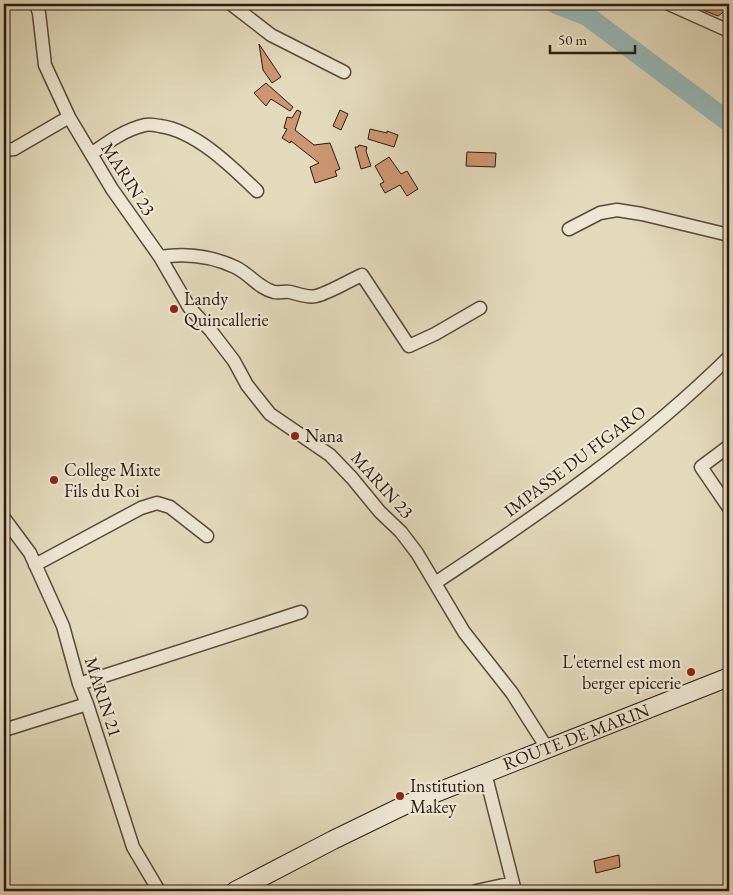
<svg xmlns="http://www.w3.org/2000/svg" width="733" height="895" font-family="'EB Garamond',serif">
<style>
.lines{fill:none;stroke-linecap:round;stroke-linejoin:round}
.river{stroke:#97b9b8;stroke-width:20}
.building{fill:#cd9672;stroke:#2a1910}
.street-casing{stroke:#58493b;stroke-width:15}
.secondary-casing{stroke:#2a1910;stroke-width:20}
.street{stroke:#ede7d3;stroke-width:12}
.secondary{stroke:#ede7d3;stroke-width:18}
.poi-dot{fill:#8f2418;stroke:#ede7d3;stroke-width:2}
.labels{text-anchor:middle;stroke-width:4.5;stroke-linejoin:round;paint-order:stroke}
.street-label{font-size:18px;fill:#2a1910;stroke:#ede7d3}
.poi-label{font-size:18px;fill:#2a1910;stroke:#ede7d3;text-anchor:start}
</style>
<rect width="100%" height="100%" fill="#e3dabc"/>
<filter id="stains"><feTurbulence type="fractalNoise" baseFrequency=".004" numOctaves="4"/><feColorMatrix values="0 0 0 0 .2 0 0 0 0 .09 0 0 0 0 .02 0 0 0 .5 -.17"/></filter>
<radialGradient id="worn" r=".72"><stop offset=".6" stop-color="#630" stop-opacity="0"/><stop offset="1" stop-color="#630" stop-opacity=".3"/></radialGradient>
<g class="lines">
<!-- river -->
<path class="river" d="M 556,4 L 587,16 L 729,122"/>
</g>
<!-- building -->
<path class="building" d="M 688,4 L 729,4 L 729,8 L 718,16 Z
M 259,44 L 281,77 L 272,83 L 263,70 Z
M 266,83 L 293,107 L 290,111 L 271,99 L 266,106 L 254,93 Z
M 297,110 L 301,112 L 295,130 L 314,145 L 330,143 L 340,169 L 335,171 L 337,176 L 315,183 L 310,167 L 319,163 L 291,141 L 290,143 L 282,138 L 287,129 L 284,128 L 287,117 L 292,118 Z
M 340,110 L 348,114 L 341,130 L 333,126 Z
M 370,129 L 387,133 L 387,131 L 398,135 L 394,147 L 368,139 Z
M 359,145 L 367,147 L 366,151 L 371,166 L 361,169 L 355,147 L 358,147 Z
M 467,152 L 496,153 L 495,167 L 466,166 Z
M 389,157 L 401,174 L 407,171 L 418,189 L 407,196 L 400,185 L 385,193 L 380,184 L 384,182 L 375,166 Z
M 619,855 L 620,867 L 596,873 L 594,861 Z"/>
<g class="lines">
<!-- street casing -->
<g class="street-casing">
<path id="street" d="M 36,4 L 39,13 L 45,65 L 69,117 L 112,189 L 160,257 L 189,307 L 211,331 L 234,361 L 247,385 L 270,414 L 330,455 L 352,478 L 380,512 L 401,532 L 417,553 L 464,632 L 512,693 L 547,748
M 231,4 L 271,35 L 344,72
M 669,4 L 729,31
M 4,150 L 14,149 L 69,117
M 91,154 C 108,142 124,130 145,125 C 149,124 155,125 160,126 C 196,131 231,166 257,191
M 569,229 L 600,213 L 617,210 L 642,214 L 729,235
M 160,257 C 186,253 211,256 235,267 C 250,274 258,288 274,292 C 279,293 285,291 290,292 C 299,294 307,298 316,296 C 329,293 350,280 362,275 L 409,346 L 435,334 L 480,308
M 729,446 L 701,467 L 729,508
M 4,518 L 30,553 L 63,626 L 79,684 L 87,704 L 133,847 L 159,891
M 35,565 L 141,508 L 157,503 L 170,507 L 207,536
M 435,583 C 538,515 641,444 729,357
M 79,684 L 301,612
M 4,730 L 87,704
M 485,773 L 515,891
M 476,891 L 513,883"/>
</g>
<!-- secondary casing -->
<g class="secondary-casing">
<path id="secondary" d="M 235,891 L 333,840 L 405,805 L 729,677"/>
</g>
<!-- street -->
<use href="#street" class="street"/>
<!-- secondary -->
<use href="#secondary" class="secondary"/>
</g>
<!-- markers -->
<g class="poi-dot">
<circle cx="174" cy="309" r="5"/>
<circle cx="295" cy="436" r="5"/>
<circle cx="54" cy="480" r="5"/>
<circle cx="691" cy="672" r="5"/>
<circle cx="400" cy="796" r="5"/>
</g>
<g class="labels">
<!-- street labels -->
<g class="street-label">
<text transform="translate(128 179) rotate(57)" y="6">MARIN 23</text>
<text transform="translate(575 461) rotate(-37)" y="6">IMPASSE DU FIGARO</text>
<text transform="translate(382 485) rotate(48)" y="6">MARIN 23</text>
<text transform="translate(103 697) rotate(72)" y="6">MARIN 21</text>
<text transform="translate(576 737) rotate(-21)" y="6">ROUTE DE MARIN</text>
</g>
<!-- poi labels -->
<g class="poi-label">
<text x="184" y="305">Landy<tspan x="184" dy="21">Quincallerie</tspan></text>
<text x="305" y="442">Nana</text>
<text x="64" y="476">College Mixte<tspan x="64" dy="21">Fils du Roi</tspan></text>
<text x="681" y="668" text-anchor="end">L'eternel est mon<tspan x="681" dy="21">berger epicerie</tspan></text>
<text x="410" y="792">Institution<tspan x="410" dy="21">Makey</tspan></text>
</g>
</g>
<!-- margin -->
<rect width="733" height="895" fill="none" stroke="#e3dabc" stroke-width="20"/>
<rect x="5" y="5" width="723" height="885" fill="none" stroke="#2a1910" stroke-width="2.5"/>
<rect x="10" y="10" width="713" height="875" fill="none" stroke="#2a1910"/>
<!-- scale -->
<path d="M550 45v8h85v-8" fill="none" stroke="#2a1910" stroke-width="2.5"/>
<text x="558" y="45" font-size="15" fill="#2a1910" stroke="#ede7d3" stroke-width="4" paint-order="stroke">50 m</text>
<rect width="100%" height="100%" filter="url(#stains)"/>
<rect width="100%" height="100%" fill="url(#worn)"/>
</svg>
